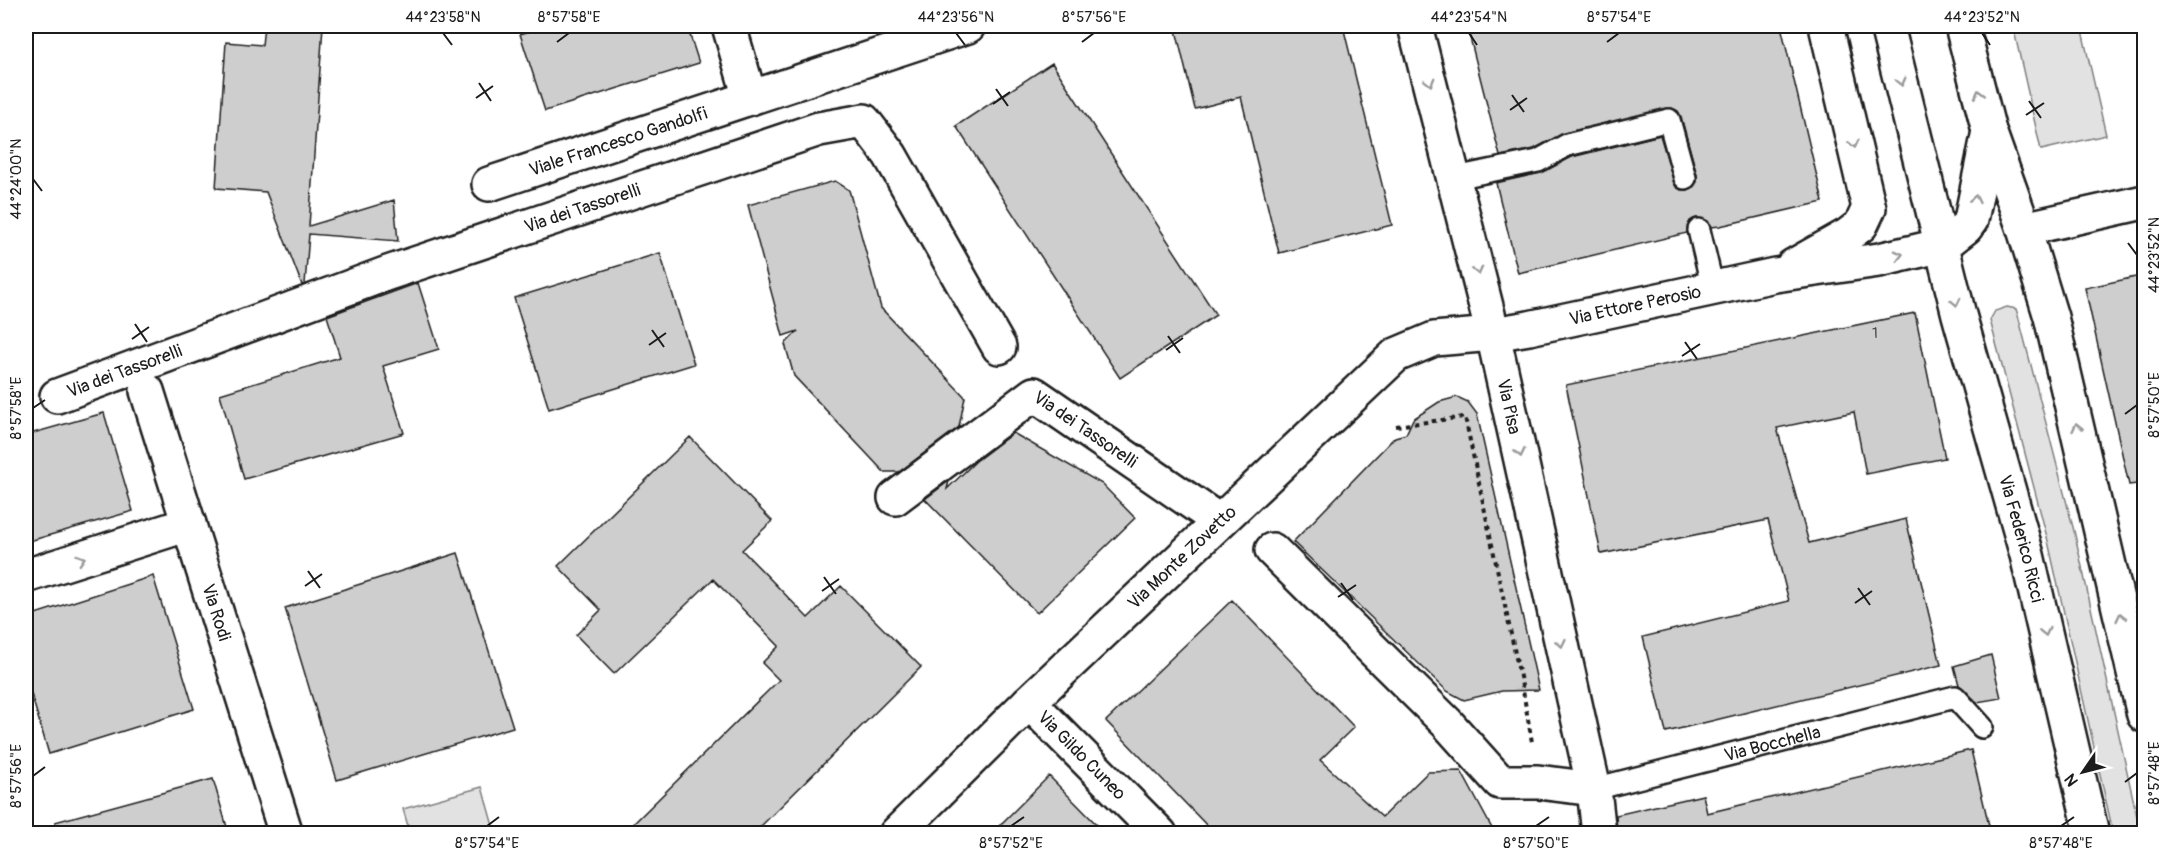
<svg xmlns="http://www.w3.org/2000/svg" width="2170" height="859" font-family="Pangolin,sans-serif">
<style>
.green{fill:#e2e2e2;stroke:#7f7f7f;stroke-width:1.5}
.building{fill:#cecece;stroke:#1c1c1c;stroke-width:1.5}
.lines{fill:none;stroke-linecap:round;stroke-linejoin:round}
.lane-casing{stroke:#1c1c1c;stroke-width:26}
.street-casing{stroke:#1c1c1c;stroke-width:38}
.secondary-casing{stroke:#1c1c1c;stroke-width:38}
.path{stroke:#1c1c1c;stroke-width:4;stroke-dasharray:4.5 4.5;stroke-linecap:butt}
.lane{stroke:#fff;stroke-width:21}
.street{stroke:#fff;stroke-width:33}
.secondary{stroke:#fff;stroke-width:33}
.oneway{stroke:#999}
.ticks{fill:none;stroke:#1c1c1c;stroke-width:2}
.labels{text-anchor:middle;stroke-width:4.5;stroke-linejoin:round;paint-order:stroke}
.number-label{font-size:15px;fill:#484848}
.street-label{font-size:18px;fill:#1c1c1c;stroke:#fff}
.neatline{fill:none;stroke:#1c1c1c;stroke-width:2}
.ticks-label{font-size:15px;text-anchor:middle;fill:#1c1c1c}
</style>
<rect width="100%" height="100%" fill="#fff"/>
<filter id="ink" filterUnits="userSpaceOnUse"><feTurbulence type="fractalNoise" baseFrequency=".0167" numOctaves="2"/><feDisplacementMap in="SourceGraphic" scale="12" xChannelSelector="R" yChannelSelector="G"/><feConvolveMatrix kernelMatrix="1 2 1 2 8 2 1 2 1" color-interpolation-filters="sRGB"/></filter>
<g filter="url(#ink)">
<!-- green -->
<path class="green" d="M 2013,26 L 2081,26 L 2106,135 L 2041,150 Z
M 2007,307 L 2016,309 L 2019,319 L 2075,535 L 2139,826 L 2112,828 L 2048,541 L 1990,320 L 1995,311 Z
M 482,787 L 495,833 L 410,833 L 403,809 Z"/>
<!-- building -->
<path class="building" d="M 264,26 L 323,26 L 309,226 L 394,200 L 398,241 L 309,234 L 305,284 L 302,285 L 266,192 L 216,188 L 226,42 L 262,45 Z
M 548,26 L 687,26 L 699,63 L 545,111 L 520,34 Z
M 1175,26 L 1343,26 L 1392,225 L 1279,253 L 1241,97 L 1195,109 Z
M 1467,26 L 1781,26 L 1823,202 L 1720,226 L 1711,227 L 1708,221 L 1697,218 L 1690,221 L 1687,233 L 1518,273 L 1496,183 L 1541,173 L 1572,157 L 1660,135 L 1676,187 L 1681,190 L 1689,190 L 1697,182 L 1697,175 L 1681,117 L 1678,111 L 1672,108 L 1564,133 L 1534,149 L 1500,156 Z
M 1052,63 L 1216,315 L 1120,378 L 956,126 Z
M 835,181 L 849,190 L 881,308 L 965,397 L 959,427 L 899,472 L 884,472 L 794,376 L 785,344 L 798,331 L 783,336 L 748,205 Z
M 660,253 L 694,364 L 549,409 L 514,298 Z
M 2145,275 L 2145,483 L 2129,485 L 2085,288 Z
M 418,283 L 439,349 L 383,366 L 404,433 L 244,479 L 220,394 L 340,357 L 327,316 Z
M 1915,313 L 1945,458 L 1866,474 L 1854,412 L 1777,428 L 1809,543 L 1906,519 L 1941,665 L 1666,732 L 1643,637 L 1789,601 L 1768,520 L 1601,554 L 1566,385 Z
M 1457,397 L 1468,402 L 1477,414 L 1539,690 L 1502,691 L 1464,700 L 1447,691 L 1293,542 L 1395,437 L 1406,434 L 1413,419 L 1439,402 Z
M 104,413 L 133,511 L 26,542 L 26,435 Z
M 1013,433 L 1102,484 L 1135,518 L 1037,613 L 925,499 L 949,481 L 947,489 L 976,461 Z
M 690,437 L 772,521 L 742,550 L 808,618 L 841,586 L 921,667 L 753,834 L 623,834 L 779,680 L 762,663 L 779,646 L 713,579 L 614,674 L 576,635 L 601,610 L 558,566 Z
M 458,553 L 513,727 L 337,780 L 285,608 Z
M 153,576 L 194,709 L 49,754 L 26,677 L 26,617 Z
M 1232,600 L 1354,727 L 1320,760 L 1382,817 L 1428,772 L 1461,771 L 1495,834 L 1215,834 L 1106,721 Z
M 1991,655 L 2001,698 L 1977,702 L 1959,685 L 1954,666 Z
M 1971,750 L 1991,834 L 1617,834 L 1616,815 L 1703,795 L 1707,813 Z
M 1049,776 L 1106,834 L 991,834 Z
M 213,779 L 229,834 L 56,834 L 55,822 Z"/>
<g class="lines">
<!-- lane casing -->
<g class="lane-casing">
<g id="lane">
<path d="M 1455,178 L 1538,161 L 1567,145 L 1669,120 L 1685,178"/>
<path d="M 1699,230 L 1713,289"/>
<path id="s1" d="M 1594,789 L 1955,697 L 1982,727"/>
</g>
</g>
<!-- street casing -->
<g class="street-casing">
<g id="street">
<path d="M 729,26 L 750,98"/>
<path id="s2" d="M 1415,26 L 1493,334 L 1594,789 L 1599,834"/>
<path id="s3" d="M 489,184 L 968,26"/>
<path d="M 2024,229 L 2144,202"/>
<path id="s4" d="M 147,391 L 286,834"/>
<path id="s5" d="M 57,396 L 388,273 L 819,129 L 864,121 L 890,155 L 999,347"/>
<path id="s6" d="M 895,498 L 1034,394 L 1219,521"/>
<path d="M 1272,550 L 1447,723 L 1500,782 L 1538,782 L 1594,789"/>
<path d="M 26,576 L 189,524"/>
<path id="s7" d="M 1029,702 L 1160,834"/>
</g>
</g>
<!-- secondary casing -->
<g class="secondary-casing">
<g id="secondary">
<path id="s8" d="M 1887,26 L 1959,315 L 2027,555 L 2092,834"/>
<path d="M 1962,26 L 1989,131 L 2024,229 L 2051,317 L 2144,715"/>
<path d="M 1793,266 L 1848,235 L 1861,225 L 1869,208 L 1826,26"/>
<path id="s9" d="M 896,834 L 1029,702 L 1396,355 L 1434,339 L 1493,334 L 1529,328 L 1775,275 L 1879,260 L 1943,245 L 1966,227 L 1971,220 L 1989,131"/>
</g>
</g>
<!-- path -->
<path class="path" d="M 1396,426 L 1465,417 L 1523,691 L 1532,742"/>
<!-- lane -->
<use href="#lane" class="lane"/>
<!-- street -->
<use href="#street" class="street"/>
<!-- secondary -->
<use href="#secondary" class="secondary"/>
</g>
<!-- one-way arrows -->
<defs><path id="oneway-chevron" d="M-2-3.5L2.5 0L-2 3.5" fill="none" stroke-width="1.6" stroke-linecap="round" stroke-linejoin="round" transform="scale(1.5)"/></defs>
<g class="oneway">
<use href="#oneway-chevron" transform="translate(1430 82) rotate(76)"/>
<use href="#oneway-chevron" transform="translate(1901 82) rotate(76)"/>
<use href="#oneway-chevron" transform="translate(1979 94) rotate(-105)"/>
<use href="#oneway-chevron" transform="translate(1854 144) rotate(77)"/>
<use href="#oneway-chevron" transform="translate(1975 199) rotate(-78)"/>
<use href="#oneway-chevron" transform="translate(1899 255) rotate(-14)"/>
<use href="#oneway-chevron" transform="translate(1478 271) rotate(76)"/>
<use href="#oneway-chevron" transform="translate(1956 302) rotate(78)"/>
<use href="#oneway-chevron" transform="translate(2077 427) rotate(-103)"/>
<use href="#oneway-chevron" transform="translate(1520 453) rotate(78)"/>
<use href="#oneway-chevron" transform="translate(81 559) rotate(-18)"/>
<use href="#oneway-chevron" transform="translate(2121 617) rotate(-103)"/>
<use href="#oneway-chevron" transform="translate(2045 632) rotate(77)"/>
<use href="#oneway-chevron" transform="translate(1561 643) rotate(78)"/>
</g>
</g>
<!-- ticks -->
<path class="ticks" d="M 443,33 L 452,45M 956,33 L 965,45M 1469,33 L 1477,45M 1982,33 L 1990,45M 557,42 L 569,33M 1082,42 L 1094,33M 1607,42 L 1619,33M 479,83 L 491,101M 996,89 L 1008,106M 1512,95 L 1524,112M 476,98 L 493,86M 2029,101 L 2041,118M 993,104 L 1010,92M 1510,110 L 1527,98M 2026,115 L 2044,103M 33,179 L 42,191M 2128,243 L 2137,255M 135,324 L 147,342M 652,330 L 664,347M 1168,336 L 1180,353M 132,339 L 149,327M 1685,342 L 1697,359M 649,345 L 666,333M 1166,350 L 1183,338M 1682,356 L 1700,344M 33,408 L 45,400M 2125,414 L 2137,405M 308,571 L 320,588M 824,577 L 836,594M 1341,583 L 1353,600M 305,586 L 322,574M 1858,588 L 1870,605M 822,591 L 839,579M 1338,597 L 1356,585M 1855,603 L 1872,591M 33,776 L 45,767M 2125,782 L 2137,773M 487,826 L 499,817M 1011,826 L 1024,817M 1536,826 L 1549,817M 2061,826 L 2074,817"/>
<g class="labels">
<!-- number labels -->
<g class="number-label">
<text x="1875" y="338">1</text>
</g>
<!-- street labels -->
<g class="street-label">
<text dy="6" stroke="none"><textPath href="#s3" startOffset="136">Viale Francesco Gandolfi</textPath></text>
<text dy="6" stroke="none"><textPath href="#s5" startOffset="558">Via dei Tassorelli</textPath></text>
<text dy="6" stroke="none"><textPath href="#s9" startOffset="938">Via Ettore Perosio</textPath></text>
<text dy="6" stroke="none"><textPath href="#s5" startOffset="72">Via dei Tassorelli</textPath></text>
<text dy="6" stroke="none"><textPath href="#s2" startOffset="392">Via Pisa</textPath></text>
<text dy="6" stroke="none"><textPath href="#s6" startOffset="236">Via dei Tassorelli</textPath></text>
<text dy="6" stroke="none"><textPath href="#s8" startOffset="530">Via Federico Ricci</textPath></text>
<text dy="6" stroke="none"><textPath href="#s9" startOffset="398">Via Monte Zovetto</textPath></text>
<text dy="6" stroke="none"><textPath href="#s4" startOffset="232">Via Rodi</textPath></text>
<text dy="6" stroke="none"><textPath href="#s1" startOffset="184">Via Bocchella</textPath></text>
<text dy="6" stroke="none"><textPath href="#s7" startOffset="75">Via Gildo Cuneo</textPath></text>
</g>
</g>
<!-- margin -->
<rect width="2170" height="859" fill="none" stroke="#fff" stroke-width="66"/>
<!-- north arrow -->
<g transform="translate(2083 772) rotate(235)" stroke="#ffffff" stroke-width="4.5" paint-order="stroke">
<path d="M0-4.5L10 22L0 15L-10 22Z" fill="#1c1c1c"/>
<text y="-9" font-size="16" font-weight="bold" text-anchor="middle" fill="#1c1c1c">N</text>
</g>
<rect x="33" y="33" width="2104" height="793" class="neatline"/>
<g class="ticks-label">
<text x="443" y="22">44°23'58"N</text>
<text x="569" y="22">8°57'58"E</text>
<text x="956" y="22">44°23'56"N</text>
<text x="1094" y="22">8°57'56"E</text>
<text x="1469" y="22">44°23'54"N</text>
<text x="1619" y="22">8°57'54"E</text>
<text x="1982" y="22">44°23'52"N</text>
<text transform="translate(16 179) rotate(-90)" y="5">44°24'00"N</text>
<text transform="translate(2154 255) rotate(-90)" y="5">44°23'52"N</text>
<text transform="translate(2154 405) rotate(-90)" y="5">8°57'50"E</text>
<text transform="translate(16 408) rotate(-90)" y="5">8°57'58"E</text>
<text transform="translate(2154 773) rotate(-90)" y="5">8°57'48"E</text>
<text transform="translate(16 776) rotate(-90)" y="5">8°57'56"E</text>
<text x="487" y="848">8°57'54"E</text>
<text x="1011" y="848">8°57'52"E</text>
<text x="1536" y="848">8°57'50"E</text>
<text x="2061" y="848">8°57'48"E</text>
</g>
</svg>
